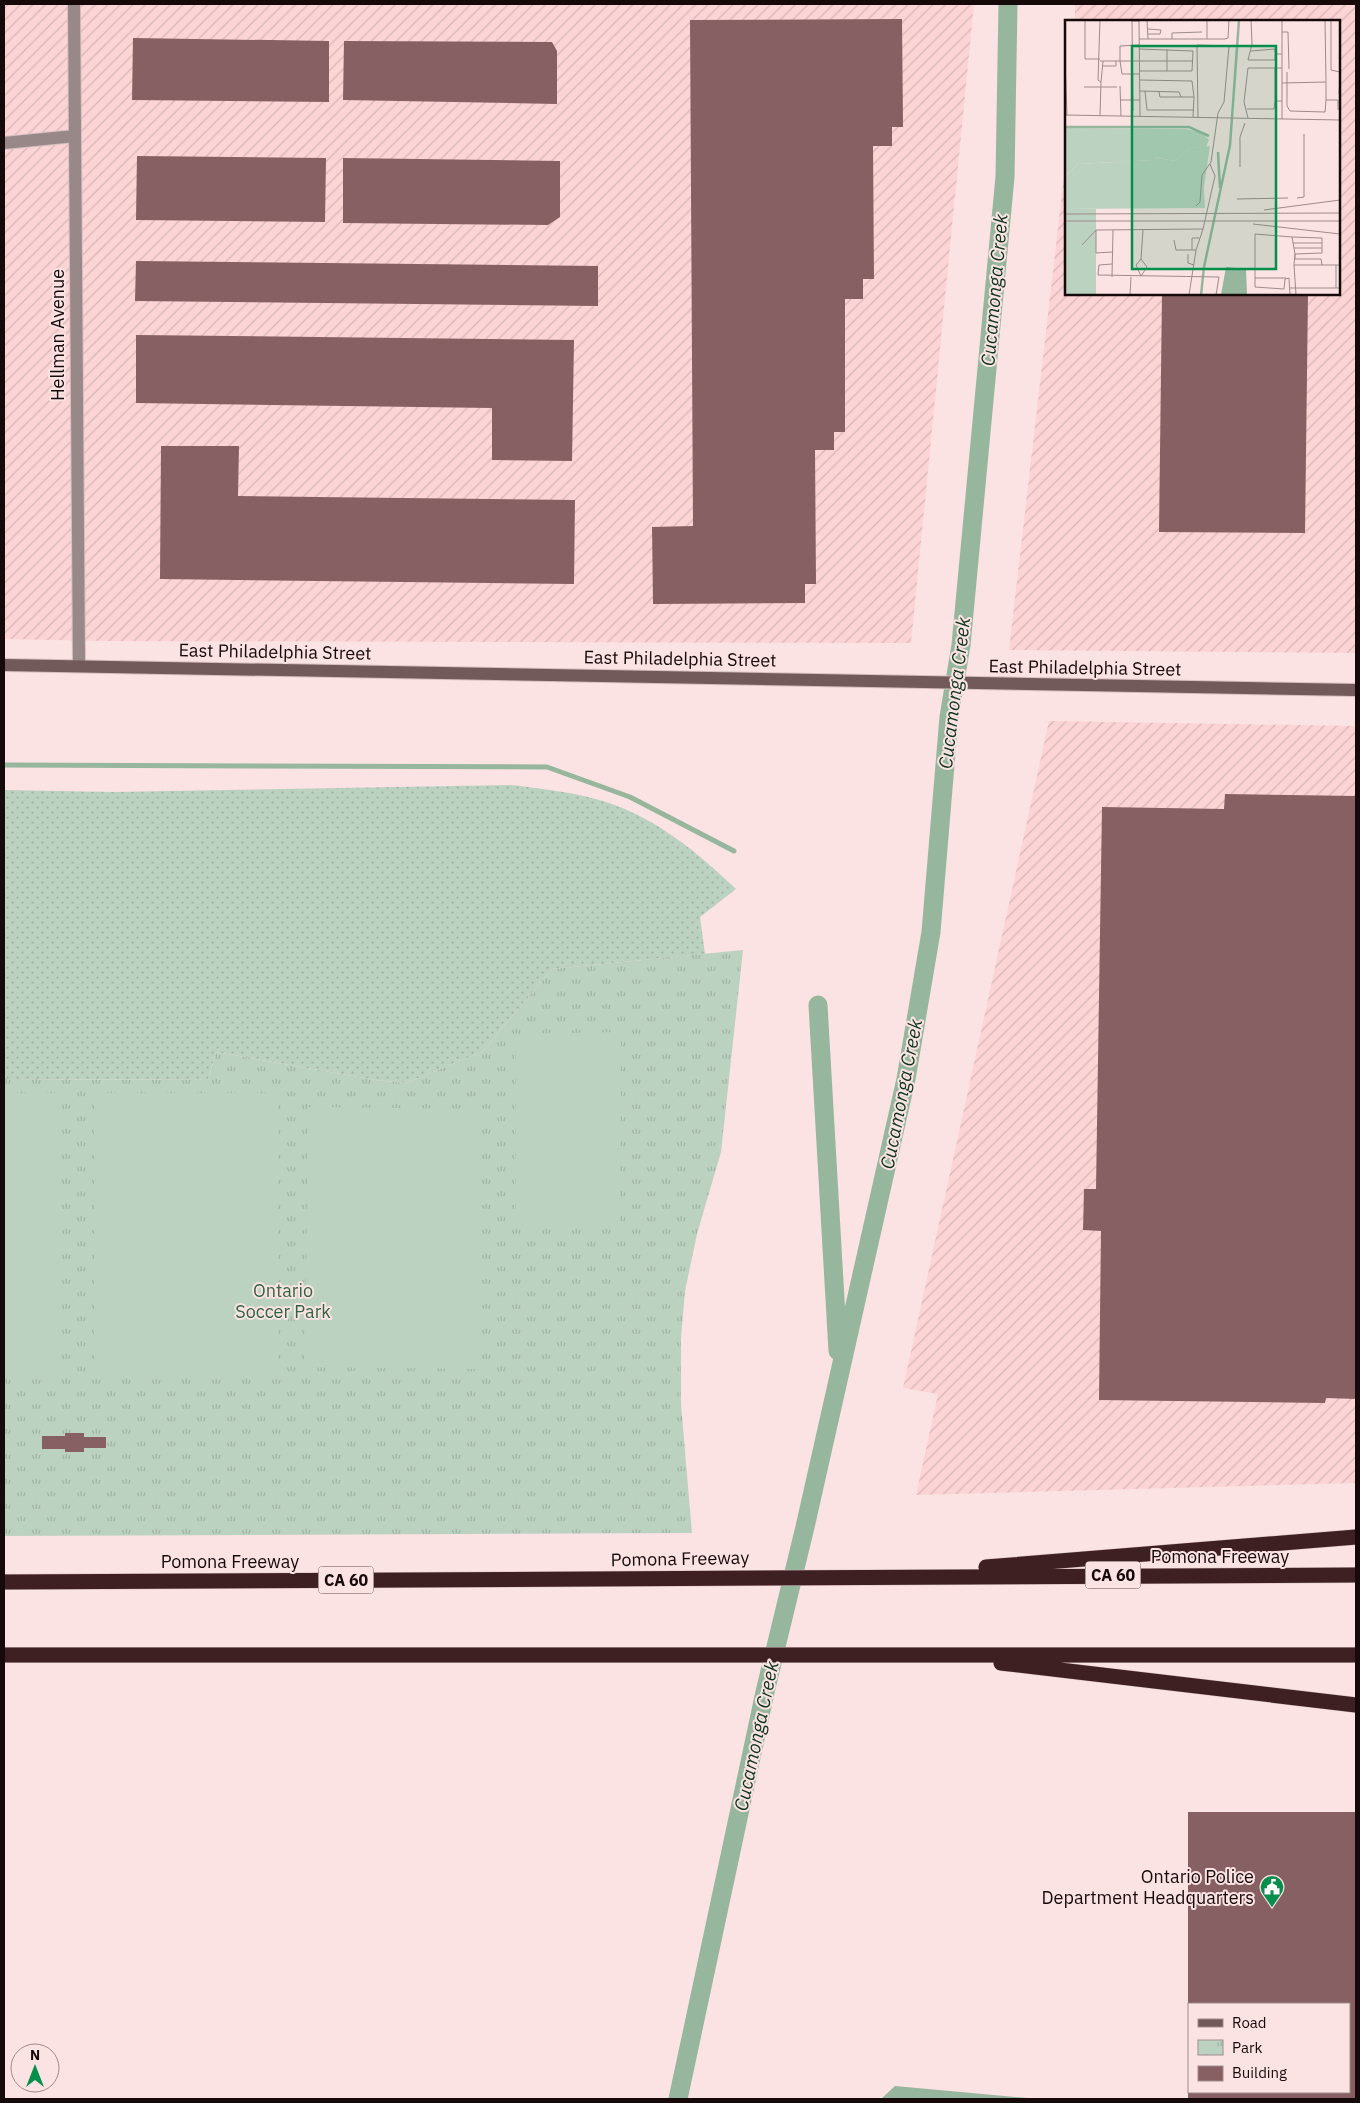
<svg xmlns="http://www.w3.org/2000/svg" width="1360" height="2103" font-family="'IBM Plex Sans',sans-serif">
<style>
.industrial{fill:url(#industrial-furrows)}
.grass{fill:url(#grass-dots)}
.park{fill:url(#park-tufts)}
.pitch{fill:#bcd2c1}
.water{fill:#96b79e}
.lines{fill:none;stroke-linecap:round;stroke-linejoin:round}
.stream{stroke:#96b79e;stroke-width:5}
.canal{stroke:#96b79e;stroke-width:19}
.building{fill:#866062}
.street-casing{stroke:#d6bfc0;stroke-width:14}
.secondary-casing{stroke:#d6bfc0;stroke-width:14}
.highway-casing{stroke:#d6bfc0;stroke-width:16}
.street{stroke:#988;stroke-width:12}
.secondary{stroke:#725a5b;stroke-width:12}
.highway{stroke:#3e2023;stroke-width:15}
.labels{text-anchor:middle;stroke-width:4;stroke-linejoin:round;paint-order:stroke}
.shield{fill:#fbe2e3;stroke:#5a4a4b;stroke-width:1}
.shield-label{font-size:16px;font-weight:bold;fill:#15090a}
.street-label{font-size:18px;fill:#15090a;stroke:#fbe2e3}
.park-label{font-size:18px;fill:#306542;stroke:#fbe2e3}
.poi-label{font-size:18px;fill:#15090a;stroke:#fbe2e3;text-anchor:end}
.water-label{font-size:19px;font-style:italic;fill:#0d361d;stroke:#fbe2e3}
.inset-river{fill:none;stroke:#96b79e;stroke-width:2.5}
.inset-road{fill:none;stroke:#9f8b8c;stroke-width:1}
.view{fill:#058e4c;fill-opacity:0.15;stroke:#058e4c;stroke-width:2.5}
.inset-edge{fill:none;stroke:#15090a;stroke-width:2.5}
</style>
<defs>
<pattern id="industrial-furrows" width="10" height="10" patternUnits="userSpaceOnUse" patternTransform="scale(1.25)"><rect width="10" height="10" fill="#fcd4d6"/><path d="M-1 1l2-2M0 10L10 0M9 11l2-2" fill="none" stroke="#d7b5b6"/></pattern>
<pattern id="grass-dots" width="8" height="8" patternUnits="userSpaceOnUse" patternTransform="scale(1.25)"><rect width="8" height="8" fill="#bcd2c1"/><path d="M2 2h.1M6 6h.1" fill="none" stroke="#a1b3a4" stroke-width="1.8" stroke-linecap="round"/></pattern>
<pattern id="park-tufts" width="24" height="20" patternUnits="userSpaceOnUse" patternTransform="scale(1.25)"><rect width="24" height="20" fill="#bcd2c1"/><path d="M3 7l-1-3M5 7V3M7 7l1-3M15 17l-1-3M17 17v-4M19 17l1-3" fill="none" stroke="#a1b3a4"/></pattern>
</defs>
<rect width="100%" height="100%" fill="#fbe2e3"/>
<!-- industrial -->
<path class="industrial" d="M 4,4 L 974,4 L 911,643 L 104,641 L 4,639 Z
M 1075,4 L 1356,4 L 1356,653 L 1009,650 L 1066,159 L 1066,294 L 1339,294 L 1339,21 L 1075,21 Z
M 1049,721 L 1356,726 L 1356,1483 L 916,1495 L 938,1394 L 903,1388 Z"/>
<!-- grass -->
<path class="grass" d="M 512,785 C 543,789 573,792 603,801 C 655,817 697,852 736,889 L 700,917 L 705,954 L 552,969 L 482,1052 L 406,1083 L 376,1080 L 216,1052 L 208,1080 L 4,1079 L 4,790 L 114,792 Z"/>
<!-- park -->
<path class="park" d="M 743,950 L 721,1152 L 697,1234 L 685,1291 L 681,1338 L 681,1404 L 692,1533 L 4,1536 L 4,1079 L 208,1080 L 216,1052 L 376,1080 L 406,1083 L 482,1052 L 552,969 Z"/>
<!-- pitch -->
<path class="pitch" d="M 621,1032 L 620,1223 L 516,1224 L 516,1034 Z
M 4,1093 L 62,1093 L 60,1374 L 4,1373 Z
M 277,1093 L 277,1374 L 94,1374 L 94,1093 Z
M 308,1107 L 479,1109 L 476,1369 L 305,1367 Z"/>
<!-- water -->
<path class="water" d="M 895,2086 L 1038,2099 L 881,2099 Z"/>
<g class="lines">
<!-- stream -->
<path class="stream" d="M 4,765 L 547,767 L 630,797 L 734,851"/>
<!-- canal -->
<path class="canal" d="M 818,1005 L 838,1351
M 678,2099 L 765,1692 L 805,1527 L 906,1079 L 931,932 L 949,717 L 961,645 L 1005,177 L 1008,4"/>
</g>
<!-- building -->
<path class="building" d="M 902,19 L 903,127 L 892,127 L 892,146 L 873,146 L 874,279 L 863,279 L 863,299 L 845,299 L 845,432 L 834,432 L 834,450 L 815,450 L 816,584 L 805,584 L 805,603 L 653,604 L 652,527 L 693,526 L 690,20 Z
M 133,38 L 329,41 L 329,102 L 132,100 Z
M 344,41 L 552,42 L 557,51 L 557,104 L 343,100 Z
M 137,156 L 326,158 L 325,222 L 136,220 Z
M 343,158 L 560,161 L 560,217 L 548,225 L 343,223 Z
M 136,261 L 598,266 L 598,306 L 135,301 Z
M 1162,294 L 1308,294 L 1305,533 L 1159,532 Z
M 136,335 L 574,340 L 572,461 L 492,460 L 492,408 L 136,403 Z
M 161,446 L 239,446 L 238,496 L 575,500 L 574,584 L 160,579 Z
M 1225,794 L 1356,796 L 1356,1399 L 1326,1398 L 1325,1403 L 1099,1400 L 1101,1231 L 1083,1230 L 1084,1189 L 1096,1189 L 1102,807 L 1224,809 Z
M 65,1433 L 84,1433 L 84,1437 L 106,1437 L 106,1448 L 84,1448 L 84,1452 L 65,1452 L 65,1449 L 42,1449 L 42,1436 L 65,1436 Z
M 1188,1812 L 1356,1812 L 1356,2099 L 1188,2099 L 1188,2092 L 1349,2092 L 1349,2004 L 1188,2004 Z"/>
<g class="lines">
<!-- street casing -->
<g class="street-casing">
<path id="street" d="M 74,4 L 79,666
M 4,143 L 75,136"/>
</g>
<!-- secondary casing -->
<g class="secondary-casing">
<path id="secondary" d="M 4,665 L 1356,690"/>
</g>
<!-- highway casing -->
<g class="highway-casing">
<path id="highway" d="M 986,1567 L 1356,1537
M 4,1582 L 1356,1575
M 4,1655 L 1356,1655
M 1001,1663 L 1356,1705"/>
</g>
<!-- street -->
<use href="#street" class="street"/>
<!-- secondary -->
<use href="#secondary" class="secondary"/>
<!-- highway -->
<use href="#highway" class="highway"/>
</g>
<!-- icons -->
<defs>
<g id="civic-pin" transform="scale(1.25)"><path d="M0 17L-7.5 6A9.5 9.5 0 1 1 7.5 6Z" fill="#058e4c" stroke="#fbe2e3"/><path d="M-.6-6.5H3V-4.5H.6V-3L4-1V1h2V6H-6V1h2V-1L-.6-3ZM-1.2 2.5V6h2.4V2.5Z" fill="#fff"/></g>
</defs>
<g fill-rule="evenodd">
<use href="#civic-pin" x="1272" y="1887"/>
</g>
<g class="labels">
<!-- shield labels -->
<g class="shield">
<rect x="1085.5" y="1561.5" width="55" height="27" rx="4"/>
<rect x="318.5" y="1566.5" width="55" height="27" rx="4"/>
</g>
<g class="shield-label">
<text x="1113" y="1581">CA 60</text>
<text x="346" y="1586">CA 60</text>
</g>
<!-- street labels -->
<g class="street-label">
<text transform="translate(58 335) rotate(-90)" y="6">Hellman Avenue</text>
<text transform="translate(275 652) rotate(1)" y="6">East Philadelphia Street</text>
<text transform="translate(680 659) rotate(1)" y="6">East Philadelphia Street</text>
<text transform="translate(1085 668) rotate(1)" y="6">East Philadelphia Street</text>
<text x="1220" y="1563">Pomona Freeway</text>
<text transform="translate(680 1559) rotate(-1)" y="6">Pomona Freeway</text>
<text x="230" y="1568">Pomona Freeway</text>
</g>
<!-- park labels -->
<g class="park-label">
<text x="283" y="1297">Ontario<tspan x="283" dy="21">Soccer Park</tspan></text>
</g>
<!-- poi labels -->
<g class="poi-label">
<text x="1254" y="1883">Ontario Police<tspan x="1254" dy="21">Department Headquarters</tspan></text>
</g>
<!-- water labels -->
<g class="water-label">
<text transform="translate(994 290) rotate(-85)" y="7">Cucamonga Creek</text>
<text transform="translate(954 693) rotate(-83)" y="7">Cucamonga Creek</text>
<text transform="translate(901 1094) rotate(-79)" y="7">Cucamonga Creek</text>
<text transform="translate(756 1736) rotate(-78)" y="7">Cucamonga Creek</text>
</g>
</g>
<!-- overview -->
<g transform="translate(1065 20)">
<rect width="275" height="275" fill="#fbe2e3"/>
<path d="M 0,108 L 121,109 L 137,113 L 144,120 L 141,127 L 125,128 L 110,141 L 90,137 L 89,140 L 13,144 L 0,157 ZM 0,189 L 31,189 L 31,275 L 0,275 Z" fill="#bcd2c1"/>
<path d="M 145,126 L 139,167 L 140,188 L 0,189 L 0,157 L 13,144 L 88,140 L 89,137 L 110,141 L 125,128 Z" fill="#bcd2c1"/>
<path d="M 121,135 L 132,135 L 132,155 L 121,155 ZM 54,141 L 73,142 L 73,171 L 54,171 ZM 77,142 L 96,142 L 96,171 L 77,171 ZM 99,143 L 117,143 L 117,171 L 99,171 ZM 37,145 L 50,145 L 50,168 L 37,168 ZM 20,146 L 32,146 L 32,169 L 20,169 ZM-1 169a7 7 0 1 1 14 0a7 7 0 1 1-14 0Z" fill="#bcd2c1"/>
<path d="M 161,247 L 181,249 L 182,275 L 156,275 Z" fill="#96b79e"/>
<path class="inset-river" d="M 0,107 L 124,107 L 144,116M 153,132 L 155,168M 136,275 L 139,247 L 165,125 L 174,0"/>
<path class="inset-road" d="M 20,0 L 20,39 L 35,39M 35,0 L 33,60 L 36,62 L 38,41M 74,0 L 75,96M 82,0 L 83,19M 142,0 L 142,19M 186,0 L 187,24 L 183,40 L 210,40 L 210,34 L 217,34M 217,0 L 217,99M 260,0 L 261,62M 266,0 L 266,50 L 275,52M 83,9 L 96,10 L 95,14 L 83,14M 217,12 L 223,12 L 224,49M 74,19 L 160,19 L 163,18 L 164,0M 107,19 L 107,13 L 137,12M 74,25 L 55,26 L 55,41 L 57,54 L 75,54M 74,29 L 128,31 L 127,51 L 75,51M 186,31 L 210,29 L 210,33M 0,40 L 2,95M 35,41 L 127,41M 38,46 L 51,46 L 51,41M 210,48 L 210,81 L 217,81M 102,51 L 102,29M 222,52 L 222,86 L 225,91 L 260,92 L 261,80M 75,60 L 127,61 L 129,77M 217,63 L 261,62 L 261,80 L 273,80 L 273,90M 55,66 L 56,96M 19,67 L 52,67M 75,71 L 114,72 L 116,77 L 129,77 L 128,97M 80,71 L 82,90 L 129,90M 94,72 L 95,77 L 116,77M 274,74 L 275,58M 55,80 L 75,80M 182,89 L 209,89 L 210,81M 68,91 L 67,1 L 74,1M 0,95 L 275,100M 35,96 L 36,62M 183,98 L 179,82 L 183,48 L 217,48M 175,147 L 175,117 L 180,103M 232,178 L 239,177 L 239,114M 172,179 L 223,178M 131,186 L 135,182 L 137,155 L 146,142 L 153,93 L 159,82 L 164,26 L 132,25 L 133,97M 199,190 L 275,180M 0,194 L 275,193M 0,201 L 275,201M 188,204 L 275,214M 31,210 L 31,233 L 47,232M 109,220 L 111,230 L 131,230 L 138,209M 228,223 L 257,223M 17,225 L 31,210 L 138,209 L 150,156 L 145,144M 229,228 L 257,228M 127,230 L 127,218 L 134,218M 123,234 L 123,243 L 129,245M 76,239 L 82,247 L 76,256 L 71,245 L 76,239 L 78,210M 47,244 L 34,245 L 33,255 L 154,257 L 151,275M 229,245 L 230,234 L 257,233 L 257,218 L 227,217 L 230,234 L 230,239 L 256,239 L 257,245M 271,245 L 271,268M 47,257 L 48,210M 190,258 L 221,258M 225,268 L 275,268M 65,275 L 66,257M 124,275 L 131,230M 225,275 L 224,258 L 220,259 L 219,269 L 190,267 L 190,214 L 227,217M 231,275 L 229,245 L 275,245"/>
<path class="view" d="M 67,26 L 211,26 L 211,249 L 67,249 Z"/>
<rect width="275" height="275" class="inset-edge"/>
</g>
<!-- border -->
<rect width="1360" height="2103" fill="none" stroke="#15090a" stroke-width="10"/>
<!-- legend -->
<rect x="1188" y="2003" width="162" height="90" fill="#fbe2e3" stroke="#9f8b8c"/>
<rect x="1198" y="2019" width="25" height="8" fill="#725a5b" stroke="#9f8b8c"/>
<text x="1232" y="2028" font-size="15" fill="#15090a">Road</text>
<rect x="1198" y="2040" width="25" height="15" fill="url(#park-tufts)" stroke="#9f8b8c"/>
<text x="1232" y="2053" font-size="15" fill="#15090a">Park</text>
<rect x="1198" y="2066" width="25" height="15" fill="#866062" stroke="#9f8b8c"/>
<text x="1232" y="2078" font-size="15" fill="#15090a">Building</text>
<!-- north arrow -->
<g transform="translate(35 2068)"><circle r="24" fill="#fbe2e3" stroke="#9f8b8c"/>
<path d="M0-4L9 19L0 12L-9 19Z" fill="#058e4c"/>
<text y="-8" font-size="14" font-weight="bold" text-anchor="middle" fill="#15090a">N</text>
</g>
</svg>
